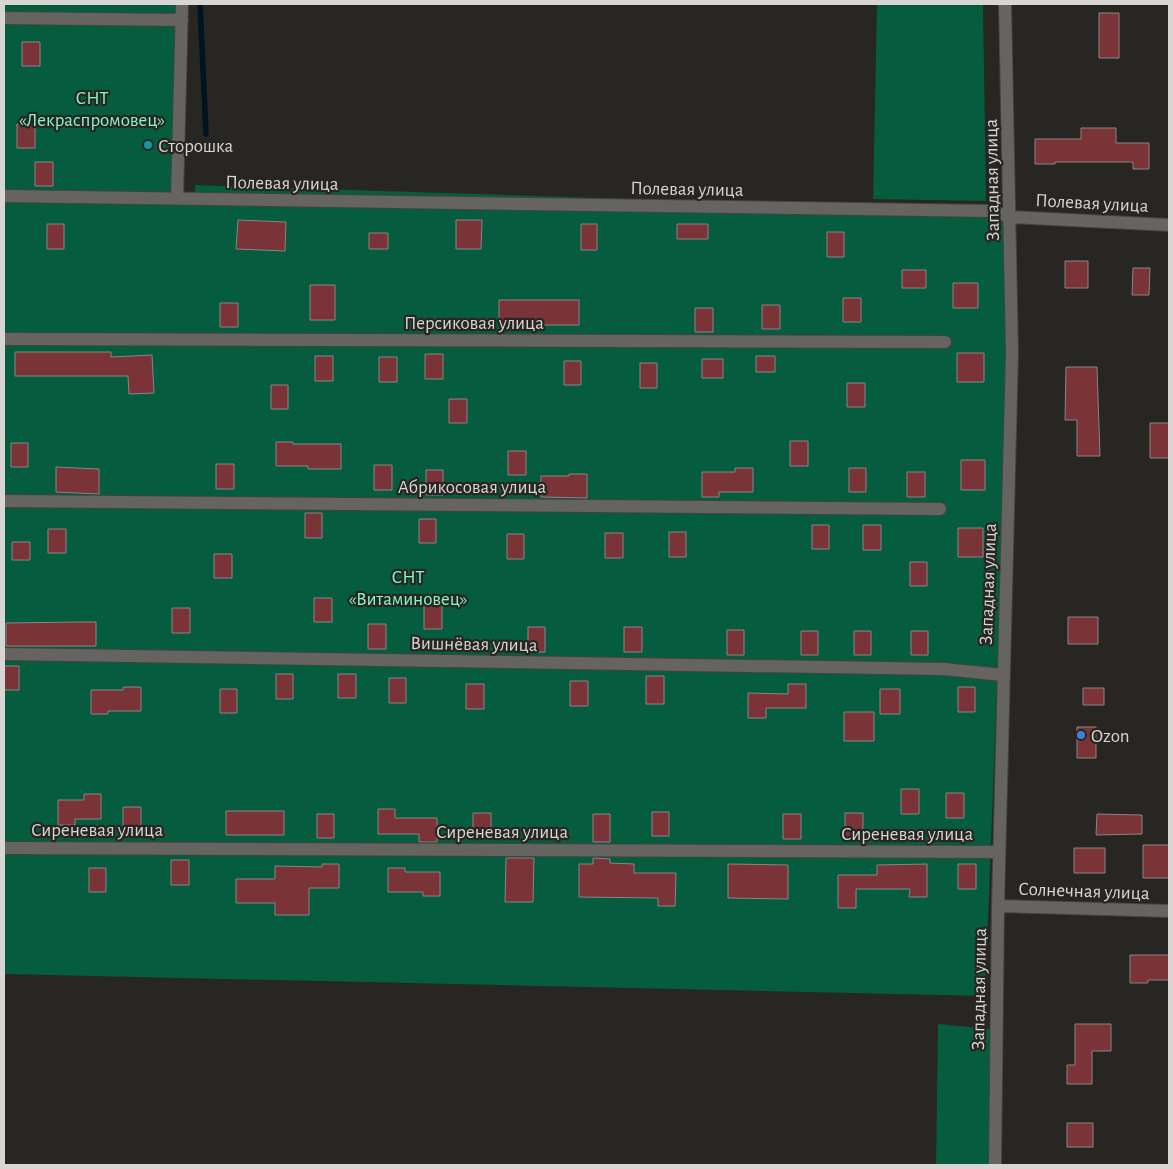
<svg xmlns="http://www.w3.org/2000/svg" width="1173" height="1169" font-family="'Alegreya Sans',sans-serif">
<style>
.green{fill:#065c3f}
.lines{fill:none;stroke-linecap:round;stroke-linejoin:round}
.stream{stroke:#001321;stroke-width:5.5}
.building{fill:#7a3336;stroke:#898585}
.minor-casing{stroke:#444340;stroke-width:14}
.minor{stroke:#656460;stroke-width:12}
.culture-dot{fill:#0f9aa8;stroke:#272623;stroke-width:2}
.shop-dot{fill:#3f7fe0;stroke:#272623;stroke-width:2}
.labels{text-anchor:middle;stroke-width:4.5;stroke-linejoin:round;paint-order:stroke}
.park-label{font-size:19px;fill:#84f8c4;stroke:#272623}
.poi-label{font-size:19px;fill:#d7d6d4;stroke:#272623;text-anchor:start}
.street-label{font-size:19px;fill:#d7d6d4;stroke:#272623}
</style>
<rect width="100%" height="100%" fill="#272623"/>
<!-- green -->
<path class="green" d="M 4,4 L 182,4 L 177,198 L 4,196 Z
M 877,4 L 983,4 L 986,201 L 873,199 Z
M 195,185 L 1004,211 L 1008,405 L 985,996 L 4,974 L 4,201 L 195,201 Z
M 938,1024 L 991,1029 L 990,1165 L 936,1165 Z"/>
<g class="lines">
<!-- stream -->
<path class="stream" d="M 200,4 L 206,134"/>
</g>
<!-- building -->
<path class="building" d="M 1099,13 L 1119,13 L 1119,58 L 1099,58 Z
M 22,42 L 40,42 L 40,66 L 22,66 Z
M 17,124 L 35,124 L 35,148 L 17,148 Z
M 1081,128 L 1116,128 L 1116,143 L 1149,143 L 1149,169 L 1133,169 L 1133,162 L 1055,162 L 1055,164 L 1035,164 L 1035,139 L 1081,139 Z
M 35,162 L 53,162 L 53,186 L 35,186 Z
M 238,220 L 286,222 L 285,251 L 236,249 Z
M 456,220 L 482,220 L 481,249 L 456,249 Z
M 47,224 L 64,224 L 64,249 L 47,249 Z
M 581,224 L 597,224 L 597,250 L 581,250 Z
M 677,224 L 708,224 L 708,239 L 677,239 Z
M 827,232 L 844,232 L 844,257 L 827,257 Z
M 369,233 L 388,233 L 388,249 L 369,249 Z
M 1065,261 L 1088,261 L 1088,288 L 1065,288 Z
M 1133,268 L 1150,268 L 1149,295 L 1132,295 Z
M 902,270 L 926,270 L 926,288 L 902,288 Z
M 953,283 L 978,283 L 978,308 L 953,308 Z
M 310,285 L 335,285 L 335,320 L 310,320 Z
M 843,298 L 861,298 L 861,322 L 843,322 Z
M 499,300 L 579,300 L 579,325 L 499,325 Z
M 220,303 L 238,303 L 238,327 L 220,327 Z
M 762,305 L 780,305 L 780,329 L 762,329 Z
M 695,308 L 713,308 L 713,332 L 695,332 Z
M 15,352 L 111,352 L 111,357 L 152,355 L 154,393 L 129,394 L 128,376 L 15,376 Z
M 957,353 L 984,353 L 984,382 L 957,382 Z
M 425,354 L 443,354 L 443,379 L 425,379 Z
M 315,356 L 333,356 L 333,381 L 315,381 Z
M 756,356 L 775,356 L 775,372 L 756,372 Z
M 379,357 L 397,357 L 397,382 L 379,382 Z
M 702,359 L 723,359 L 723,378 L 702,378 Z
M 564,361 L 581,361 L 581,385 L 564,385 Z
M 640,363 L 657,363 L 657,388 L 640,388 Z
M 1066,367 L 1097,367 L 1100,456 L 1077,456 L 1077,420 L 1065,420 Z
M 847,383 L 865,383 L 865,407 L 847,407 Z
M 271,385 L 288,385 L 288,409 L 271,409 Z
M 449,399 L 467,399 L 467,423 L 449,423 Z
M 1150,423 L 1169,423 L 1169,458 L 1150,458 Z
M 790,441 L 808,441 L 808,466 L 790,466 Z
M 276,442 L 293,442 L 293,444 L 341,444 L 341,469 L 308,469 L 308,466 L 276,466 Z
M 11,443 L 28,443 L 28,467 L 11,467 Z
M 508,451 L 526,451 L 526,475 L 508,475 Z
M 961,460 L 985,460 L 985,490 L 961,490 Z
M 216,464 L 234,464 L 234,489 L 216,489 Z
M 374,465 L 392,465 L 392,490 L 374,490 Z
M 56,467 L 99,469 L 99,494 L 56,492 Z
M 735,468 L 753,468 L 753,492 L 719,492 L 719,497 L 702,497 L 702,472 L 735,472 Z
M 849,468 L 866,468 L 866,492 L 849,492 Z
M 426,470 L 443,470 L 443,495 L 426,495 Z
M 907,472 L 925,472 L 925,497 L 907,497 Z
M 569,474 L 587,474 L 587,498 L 541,497 L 541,476 L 569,476 Z
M 305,513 L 322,513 L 322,538 L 305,538 Z
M 419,519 L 436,519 L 436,543 L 419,543 Z
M 812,525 L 829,525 L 829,549 L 812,549 Z
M 863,525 L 881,525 L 881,550 L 863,550 Z
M 958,528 L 983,528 L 983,557 L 958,557 Z
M 48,529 L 66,529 L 66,553 L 48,553 Z
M 669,532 L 686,532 L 686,557 L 669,557 Z
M 605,533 L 623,533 L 623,558 L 605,558 Z
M 507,534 L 524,534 L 524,559 L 507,559 Z
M 12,542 L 30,542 L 30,560 L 12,560 Z
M 214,554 L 232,554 L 232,578 L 214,578 Z
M 910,562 L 927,562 L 927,586 L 910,586 Z
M 314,598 L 332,598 L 332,622 L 314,622 Z
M 424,604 L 442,604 L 442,629 L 424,629 Z
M 172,608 L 190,608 L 190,633 L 172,633 Z
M 1068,617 L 1098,617 L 1098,644 L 1068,644 Z
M 79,622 L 96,622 L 96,646 L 6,646 L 6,623 Z
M 368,624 L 386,624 L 386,649 L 368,649 Z
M 528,627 L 545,627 L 545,652 L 528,652 Z
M 624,627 L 642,627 L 642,652 L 624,652 Z
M 727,630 L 744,630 L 744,655 L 727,655 Z
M 801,631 L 818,631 L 818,655 L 801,655 Z
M 854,631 L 871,631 L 871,655 L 854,655 Z
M 911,631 L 928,631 L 928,655 L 911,655 Z
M 4,666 L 19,666 L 19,690 L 4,690 Z
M 276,674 L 293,674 L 293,699 L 276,699 Z
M 338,674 L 356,674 L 356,698 L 338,698 Z
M 646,676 L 664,676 L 664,704 L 646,704 Z
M 389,678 L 406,678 L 406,703 L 389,703 Z
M 570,681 L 588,681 L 588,706 L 570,706 Z
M 466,684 L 484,684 L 484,709 L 466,709 Z
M 788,684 L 806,684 L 806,708 L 766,708 L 766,718 L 748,718 L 748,693 L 788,694 Z
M 123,687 L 141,687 L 141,711 L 108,711 L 108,714 L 91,714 L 91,690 L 123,690 Z
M 958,687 L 975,687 L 975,712 L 958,712 Z
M 1083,688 L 1104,688 L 1104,705 L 1083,705 Z
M 220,689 L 237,689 L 237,713 L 220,713 Z
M 880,689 L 900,689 L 900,714 L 880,714 Z
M 844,712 L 874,712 L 874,741 L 844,741 Z
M 1077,727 L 1096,727 L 1096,758 L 1077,758 Z
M 901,789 L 919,789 L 919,814 L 901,814 Z
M 946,793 L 964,793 L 964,818 L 946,818 Z
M 84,794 L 101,794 L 101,819 L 75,819 L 75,825 L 58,825 L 58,800 L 84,800 Z
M 123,807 L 141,807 L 141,832 L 123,832 Z
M 378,809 L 395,809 L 395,818 L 437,818 L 437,842 L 419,842 L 419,834 L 378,834 Z
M 226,811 L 284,811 L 284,835 L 226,835 Z
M 652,812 L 669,812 L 669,836 L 652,836 Z
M 473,813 L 491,813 L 491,837 L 473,837 Z
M 845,813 L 863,813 L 863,837 L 845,838 Z
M 317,814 L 334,814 L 334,838 L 317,838 Z
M 593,814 L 610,814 L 610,842 L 593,842 Z
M 783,814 L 801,814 L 801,839 L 783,839 Z
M 1097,814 L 1142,815 L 1142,834 L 1096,835 Z
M 1143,845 L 1169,845 L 1169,878 L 1143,878 Z
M 1074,848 L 1105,848 L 1105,873 L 1074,873 Z
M 506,858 L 534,858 L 533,902 L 505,902 Z
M 593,858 L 610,859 L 610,863 L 634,864 L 634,873 L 676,873 L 675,906 L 658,906 L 658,898 L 579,897 L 579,864 L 593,864 Z
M 171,860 L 189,860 L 189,885 L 171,885 Z
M 322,864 L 339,864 L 339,888 L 309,888 L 309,915 L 275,915 L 275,903 L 236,903 L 236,879 L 275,879 L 275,866 L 322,867 Z
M 728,864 L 788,865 L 788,899 L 728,898 Z
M 927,864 L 927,897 L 909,897 L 910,889 L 856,889 L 856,908 L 838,908 L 838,875 L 877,875 L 877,865 Z
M 958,864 L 976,864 L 976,889 L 958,889 Z
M 89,868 L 106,868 L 106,892 L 89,892 Z
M 388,868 L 405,868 L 405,872 L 440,872 L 440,896 L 423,896 L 423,892 L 388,892 Z
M 1130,955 L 1169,955 L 1169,980 L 1148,980 L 1148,983 L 1130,983 Z
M 1075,1024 L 1111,1024 L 1111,1051 L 1092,1051 L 1092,1084 L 1067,1084 L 1067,1065 L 1075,1065 Z
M 1067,1123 L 1093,1123 L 1093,1147 L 1067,1147 Z"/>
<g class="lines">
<!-- minor casing -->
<g class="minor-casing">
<path id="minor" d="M 4,18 L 182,20
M 4,196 L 990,211 L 1010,217 L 1169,225
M 177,198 L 182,4
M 4,339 L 945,342
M 4,501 L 940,509
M 4,654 L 944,669 L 1003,675
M 4,848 L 999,852
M 998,906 L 1169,911
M 995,1165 L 998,906 L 1012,352 L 1005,4"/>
</g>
<!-- minor -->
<use href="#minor" class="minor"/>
</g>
<!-- markers -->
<circle class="culture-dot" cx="148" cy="145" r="5"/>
<circle class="shop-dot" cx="1081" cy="735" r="5"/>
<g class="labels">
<!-- park labels -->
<g class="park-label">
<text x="92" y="104">СНТ<tspan x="92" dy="22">«Лекраспромовец»</tspan></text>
<text x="408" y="583">СНТ<tspan x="408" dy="22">«Витаминовец»</tspan></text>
</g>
<!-- poi labels -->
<g class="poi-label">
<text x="158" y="152">Сторошка</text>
<text x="1091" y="742">Ozon</text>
</g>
<!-- street labels -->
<g class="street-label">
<text transform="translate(991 180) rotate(-91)" y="7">Западная улица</text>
<text transform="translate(282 182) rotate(1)" y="7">Полевая улица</text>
<text transform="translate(687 188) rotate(1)" y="7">Полевая улица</text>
<text transform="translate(1092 202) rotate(3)" y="7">Полевая улица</text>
<text x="474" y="329">Персиковая улица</text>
<text x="472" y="493">Абрикосовая улица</text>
<text transform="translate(987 584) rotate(-88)" y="7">Западная улица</text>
<text transform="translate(474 643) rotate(1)" y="7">Вишнёвая улица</text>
<text x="97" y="836">Сиреневая улица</text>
<text x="502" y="838">Сиреневая улица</text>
<text x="907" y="840">Сиреневая улица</text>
<text transform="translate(1084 890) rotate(2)" y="7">Солнечная улица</text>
<text transform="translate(978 989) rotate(-89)" y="7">Западная улица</text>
</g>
</g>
<!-- border -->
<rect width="1173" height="1169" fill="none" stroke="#d7d6d4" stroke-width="10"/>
</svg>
